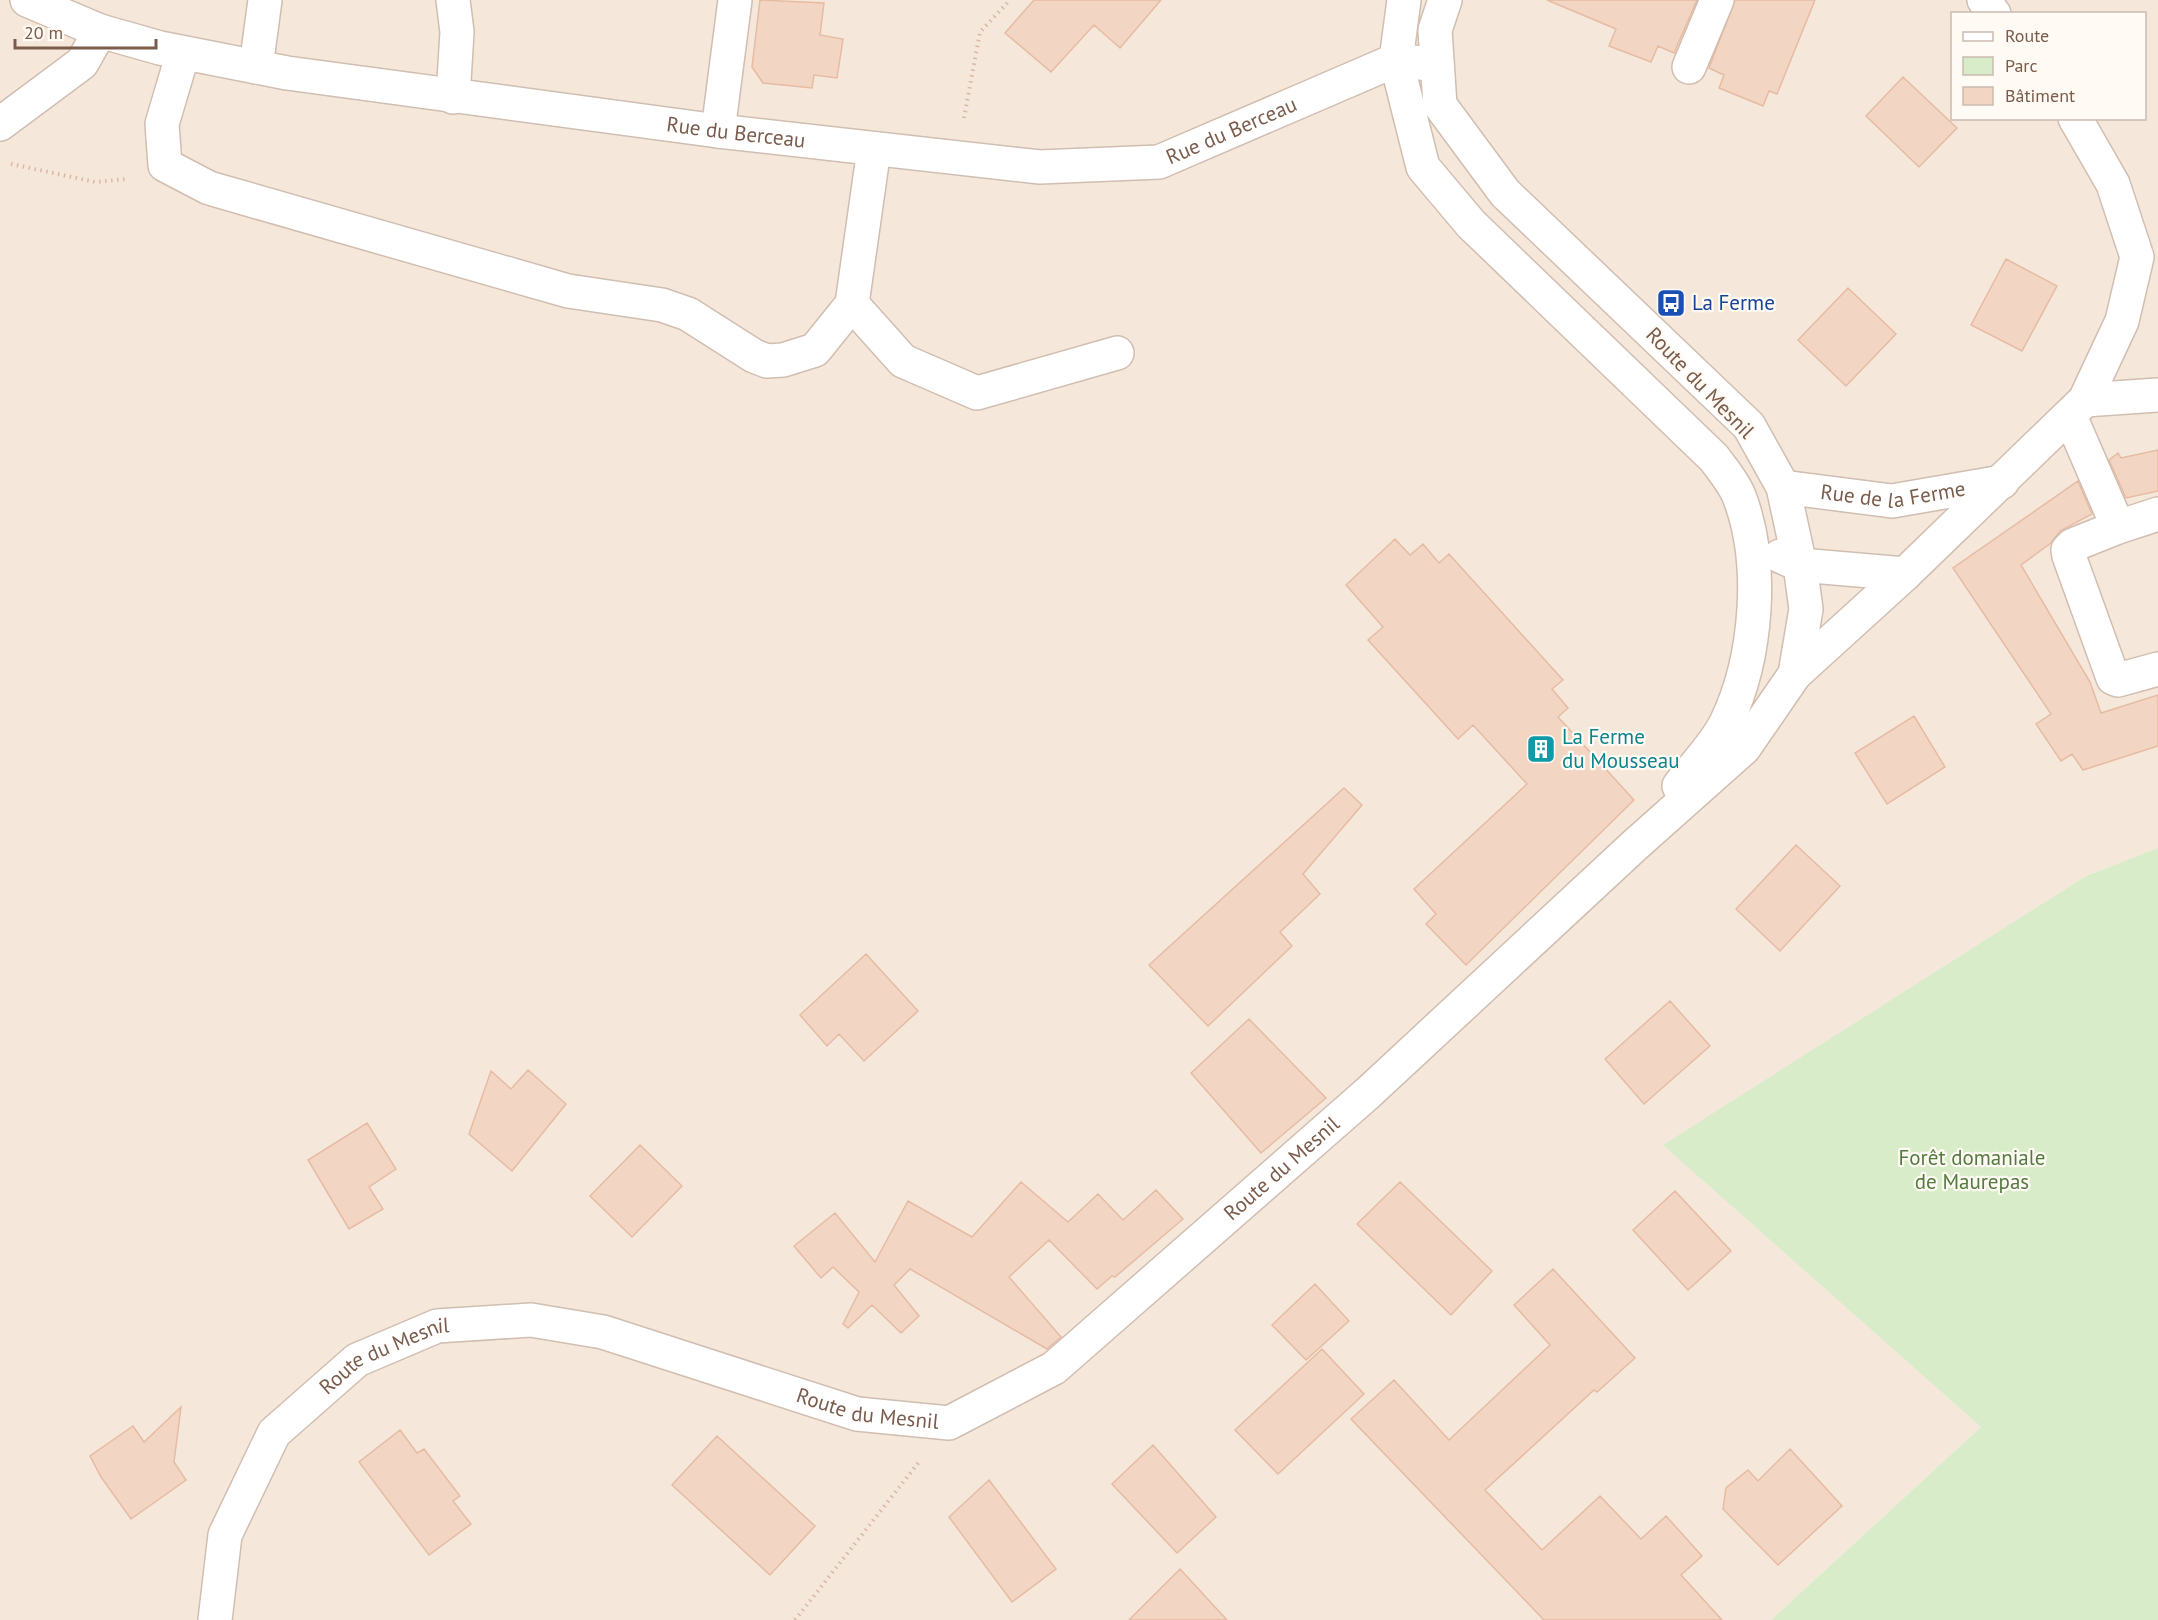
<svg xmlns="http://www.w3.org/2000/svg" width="2158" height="1620" font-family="'PT Sans',sans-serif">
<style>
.residential{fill:#f5e8da;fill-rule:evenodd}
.green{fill:#d8ecc9}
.building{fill:#f3d5c3;stroke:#e6bba3;stroke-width:1.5}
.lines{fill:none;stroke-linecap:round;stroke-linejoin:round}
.minor-casing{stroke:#d1beb0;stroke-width:36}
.path{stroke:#d9b8a5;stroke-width:4;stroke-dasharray:1.5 4.5;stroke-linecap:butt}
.minor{stroke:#fff;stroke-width:33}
.labels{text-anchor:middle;stroke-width:4.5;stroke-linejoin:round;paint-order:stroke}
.street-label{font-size:21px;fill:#7a5c4d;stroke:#fffaf3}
.transit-label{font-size:21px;fill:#164399;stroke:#fffaf3;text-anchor:start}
.culture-label{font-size:21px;fill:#0d838f;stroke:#fffaf3;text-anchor:start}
.park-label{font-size:21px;fill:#537a41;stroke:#fffaf3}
</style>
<rect width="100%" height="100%" fill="#fdf6ec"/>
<!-- residential -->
<path class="residential" d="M 0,0 L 2158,0 L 2158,848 L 2086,876 L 1664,1145 L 1981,1427 L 1771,1620 L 0,1620 ZM 1952,14 L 2144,14 L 2144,118 L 1952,118 Z"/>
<!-- green -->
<path class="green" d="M 2158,848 L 2158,1620 L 1771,1620 L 1981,1427 L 1663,1145 L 2086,876 Z"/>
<!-- building -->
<path class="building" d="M 760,0 L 824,3 L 820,35 L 843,39 L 837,78 L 814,75 L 812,88 L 763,83 L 752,67 Z
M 1034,0 L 1161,0 L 1120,48 L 1094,25 L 1051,72 L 1005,33 Z
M 1547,0 L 1697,0 L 1674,53 L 1658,46 L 1651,62 L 1609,46 L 1616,29 Z
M 1735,0 L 1815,0 L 1777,94 L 1769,91 L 1763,106 L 1719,88 L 1724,75 L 1709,68 Z
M 1903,77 L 1957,128 L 1919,167 L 1866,116 Z
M 2006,259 L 2057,286 L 2022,351 L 1971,325 Z
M 1848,288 L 1896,334 L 1846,386 L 1798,340 Z
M 2158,450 L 2158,491 L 2126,498 L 2109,460 L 2118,453 L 2121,458 Z
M 2078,481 L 2092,514 L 2060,531 L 2051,543 L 2021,565 L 2090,682 L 2101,713 L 2158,695 L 2158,746 L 2083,770 L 2072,754 L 2061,761 L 2036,724 L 2051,714 L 1953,568 Z
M 1395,539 L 1410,555 L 1423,544 L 1439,563 L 1449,554 L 1563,680 L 1552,689 L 1568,708 L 1558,717 L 1634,800 L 1466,965 L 1426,924 L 1436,914 L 1414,889 L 1527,784 L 1473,725 L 1458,739 L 1368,640 L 1383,627 L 1346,585 Z
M 1914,716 L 1945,767 L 1887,804 L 1855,753 Z
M 1344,788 L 1362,805 L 1303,874 L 1320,894 L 1280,932 L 1292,946 L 1208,1026 L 1149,965 Z
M 1796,845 L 1840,886 L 1780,951 L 1736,909 Z
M 866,954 L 918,1011 L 864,1061 L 839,1034 L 827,1046 L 800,1015 Z
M 1670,1001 L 1710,1046 L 1644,1104 L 1605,1059 Z
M 1249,1019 L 1326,1098 L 1261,1153 L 1191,1073 Z
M 528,1070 L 566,1104 L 512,1171 L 469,1134 L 491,1071 L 511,1089 Z
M 367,1123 L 396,1169 L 369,1187 L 383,1209 L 349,1229 L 308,1160 Z
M 640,1145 L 682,1186 L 632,1237 L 590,1196 Z
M 1021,1182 L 1068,1222 L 1098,1194 L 1123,1220 L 1156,1190 L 1183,1219 L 1115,1277 L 1112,1276 L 1097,1289 L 1049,1240 L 1009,1277 L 1061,1337 L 1047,1349 L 910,1269 L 894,1285 L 919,1316 L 901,1333 L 872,1305 L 848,1328 L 843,1324 L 859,1292 L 833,1267 L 821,1278 L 794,1246 L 835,1213 L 875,1262 L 908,1201 L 972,1237 Z
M 1400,1182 L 1492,1271 L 1451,1315 L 1357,1224 Z
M 1675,1191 L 1731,1251 L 1688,1290 L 1633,1230 Z
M 1553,1269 L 1635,1358 L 1597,1392 L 1594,1390 L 1485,1490 L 1542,1550 L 1600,1496 L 1641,1539 L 1666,1516 L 1702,1556 L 1681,1575 L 1722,1620 L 1544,1620 L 1351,1419 L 1394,1380 L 1449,1440 L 1550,1345 L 1514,1305 Z
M 1315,1284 L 1349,1321 L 1306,1360 L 1272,1325 Z
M 1322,1349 L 1364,1394 L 1278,1474 L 1235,1430 Z
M 181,1407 L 174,1462 L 186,1480 L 131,1519 L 101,1477 L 90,1456 L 133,1426 L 144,1442 Z
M 400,1430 L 417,1453 L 424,1449 L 460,1496 L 453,1501 L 471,1524 L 429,1555 L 359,1462 Z
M 717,1436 L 815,1526 L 770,1575 L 672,1485 Z
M 1153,1445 L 1216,1517 L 1177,1553 L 1112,1484 Z
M 1790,1449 L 1842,1506 L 1778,1565 L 1723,1509 L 1726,1488 L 1748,1470 L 1758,1481 Z
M 989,1480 L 1056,1569 L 1012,1602 L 949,1517 Z
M 1180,1569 L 1227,1620 L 1129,1620 Z"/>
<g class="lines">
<!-- minor casing -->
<g class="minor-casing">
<g id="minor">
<path id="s1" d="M 27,0 L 100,31 L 160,48 L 287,73 L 718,131 L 1040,167 L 1159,162 L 1396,60 L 1437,65"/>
<path d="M 1404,0 L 1396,60 L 1423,167 L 1471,224 L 1714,458 C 1722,469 1734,483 1739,496 C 1765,563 1757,659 1726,723 C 1715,745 1694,766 1679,786"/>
<path d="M 1984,0 L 1994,14"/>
<path d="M 183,53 L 162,124 L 165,165 L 209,188 L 568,291 L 662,305 L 688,314 L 754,356 L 767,361 L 783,360 L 815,350 L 852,304"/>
<path d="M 256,67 L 265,0"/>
<path d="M 1689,67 L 1717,0"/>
<path d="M 453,97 L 457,32 L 453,0"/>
<path d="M 0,124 L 82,63 L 100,31"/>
<path d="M 718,131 L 735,0"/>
<path d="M 874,149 L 852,304 L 903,361 L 977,393 L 1117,353"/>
<path d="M 2085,400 L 2158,395"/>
<path d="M 2070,416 L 2118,527 L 2158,514"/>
<path id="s2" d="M 1783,487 L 1892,501 L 2002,482"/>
<path d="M 2118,527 L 2073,545 L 2068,550 L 2069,556 L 2113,678 L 2118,680 L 2158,669"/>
<path d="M 1780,556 L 1800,565 L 1905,574"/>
<path d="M 1795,674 L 1905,574 L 2085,400 L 2122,321 L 2137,257 L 2113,184 L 2075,118"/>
<path id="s3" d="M 215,1620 L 225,1535 L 274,1433 L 357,1360 L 437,1326 L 531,1320 L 603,1332 L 857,1414 L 949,1423 L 1054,1368 L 1368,1093 L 1635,845 L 1744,748 L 1795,674 L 1806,609 L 1800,565 L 1783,487 L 1749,426 L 1505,193 L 1440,105 L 1435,30 L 1445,0"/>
</g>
</g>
<!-- path -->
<path class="path" d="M 964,118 L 980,32 L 1010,0
M 11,164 L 95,182 L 128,179
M 795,1620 L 919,1462"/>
<!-- minor -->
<use href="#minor" class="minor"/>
</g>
<!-- icons -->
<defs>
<g id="bus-square" transform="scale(1.5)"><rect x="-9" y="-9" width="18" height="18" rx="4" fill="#1a4fb4" stroke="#fffaf3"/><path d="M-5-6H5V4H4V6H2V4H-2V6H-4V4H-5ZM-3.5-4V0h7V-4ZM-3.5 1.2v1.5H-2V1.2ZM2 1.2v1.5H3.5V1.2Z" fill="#fff"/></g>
<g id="building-square" transform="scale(1.5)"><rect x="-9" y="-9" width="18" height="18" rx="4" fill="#0f9aa8" stroke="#fffaf3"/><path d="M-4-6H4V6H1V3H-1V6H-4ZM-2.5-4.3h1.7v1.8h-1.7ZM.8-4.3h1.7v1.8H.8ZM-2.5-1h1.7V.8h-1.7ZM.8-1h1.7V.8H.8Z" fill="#fff"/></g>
</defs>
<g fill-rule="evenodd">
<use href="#bus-square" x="1671" y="303"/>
<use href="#building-square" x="1541" y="749"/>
</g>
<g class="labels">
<!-- street labels -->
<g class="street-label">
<text dy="7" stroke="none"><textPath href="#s1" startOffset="1228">Rue du Berceau</textPath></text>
<text dy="7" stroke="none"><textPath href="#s1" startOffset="724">Rue du Berceau</textPath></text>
<text transform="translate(1700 383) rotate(46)" y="7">Route du Mesnil</text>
<text dy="7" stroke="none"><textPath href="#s2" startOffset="111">Rue de la Ferme</textPath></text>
<text dy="7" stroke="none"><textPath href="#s3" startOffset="1344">Route du Mesnil</textPath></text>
<text dy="7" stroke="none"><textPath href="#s3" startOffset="336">Route du Mesnil</textPath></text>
<text dy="7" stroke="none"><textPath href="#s3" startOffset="840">Route du Mesnil</textPath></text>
</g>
<!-- transit labels -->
<g class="transit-label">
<text x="1692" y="310">La Ferme</text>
</g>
<!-- culture labels -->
<g class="culture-label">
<text x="1562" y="744">La Ferme<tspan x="1562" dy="24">du Mousseau</tspan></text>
</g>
<!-- park labels -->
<g class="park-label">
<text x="1972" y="1165">Forêt domaniale<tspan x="1972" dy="24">de Maurepas</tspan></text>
</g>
</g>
<!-- legend -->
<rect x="1951" y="12" width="195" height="108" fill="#fffaf3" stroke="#cabbb1" stroke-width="1.5"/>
<rect x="1963" y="32" width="30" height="9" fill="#ffffff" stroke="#cabbb1" stroke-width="1.5"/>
<text x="2005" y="42" font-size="18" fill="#7a5c4d">Route</text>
<rect x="1963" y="57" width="30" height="18" fill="#d8ecc9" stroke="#cabbb1" stroke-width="1.5"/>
<text x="2005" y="72" font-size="18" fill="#7a5c4d">Parc</text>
<rect x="1963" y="87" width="30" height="18" fill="#f3d5c3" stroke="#cabbb1" stroke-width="1.5"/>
<text x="2005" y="102" font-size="18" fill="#7a5c4d">Bâtiment</text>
<!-- scale -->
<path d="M15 39v9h141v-9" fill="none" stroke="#7a5c4d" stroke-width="3"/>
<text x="24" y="39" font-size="18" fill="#7a5c4d" stroke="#fffaf3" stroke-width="4.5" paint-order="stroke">20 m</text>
</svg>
